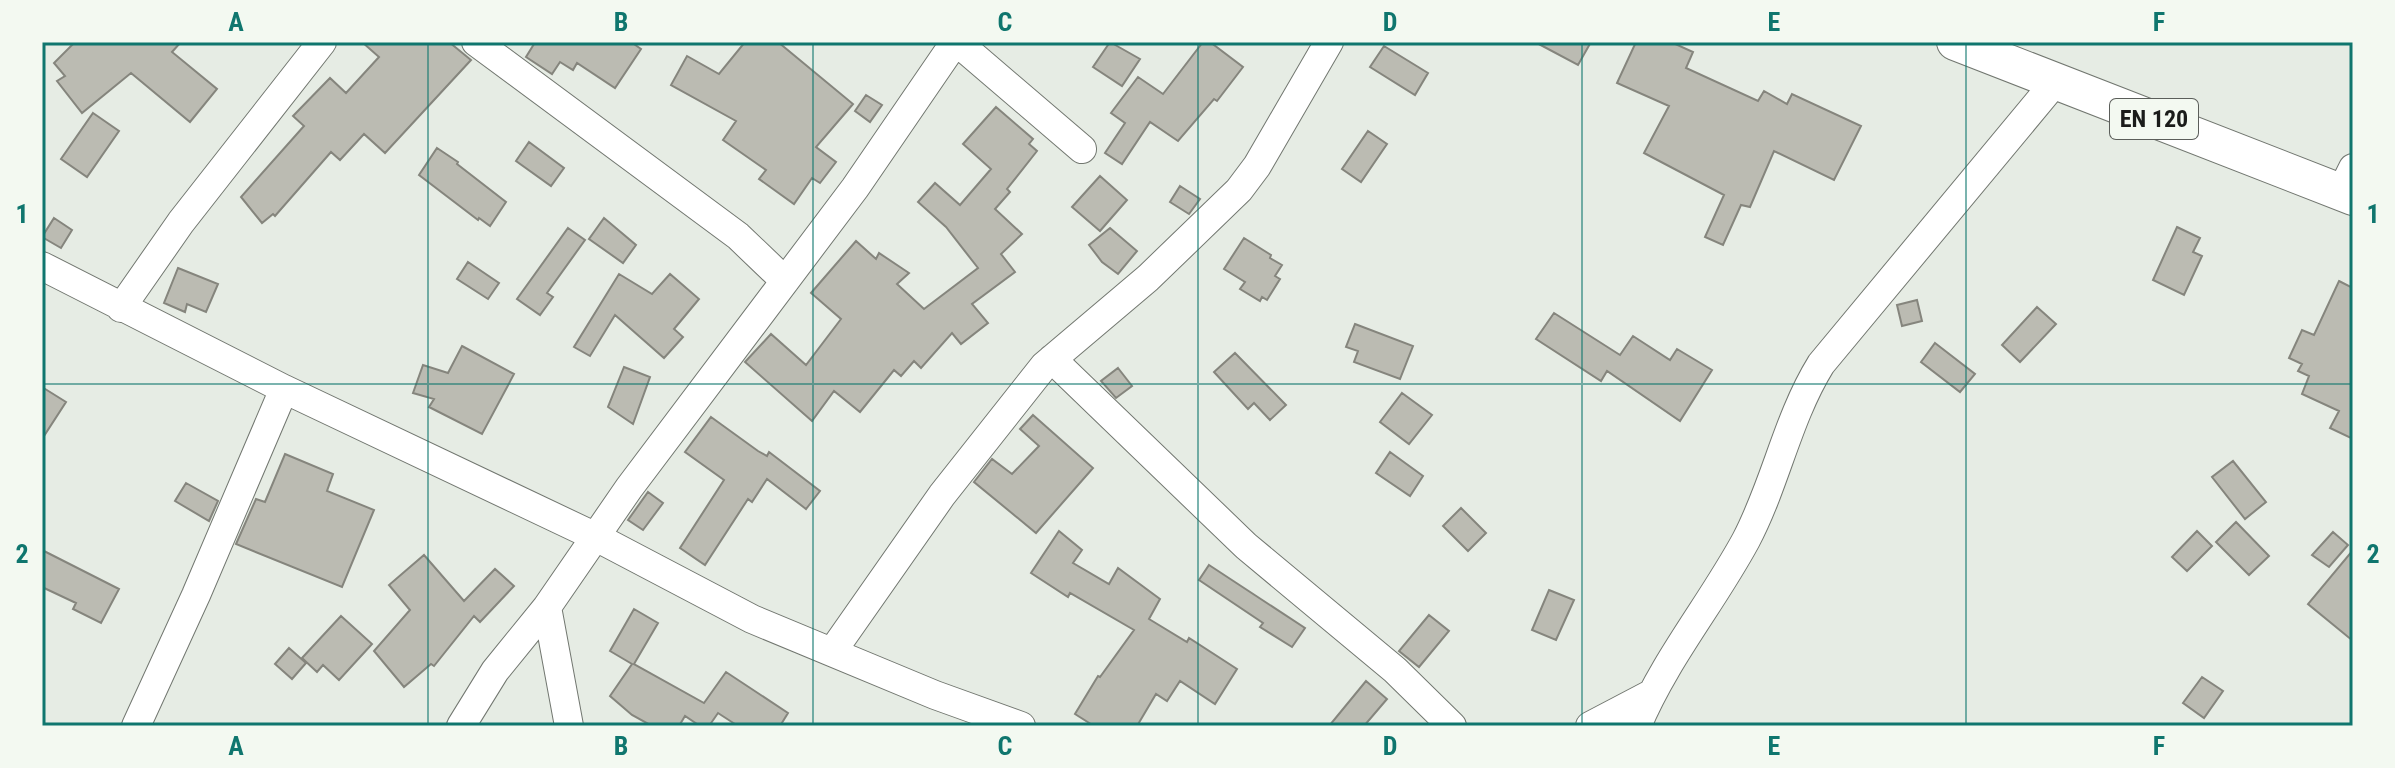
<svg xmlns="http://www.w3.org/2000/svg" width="2395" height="768" font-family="'Roboto Condensed',sans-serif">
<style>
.building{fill:#bbbbb2;stroke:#85857d;stroke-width:2}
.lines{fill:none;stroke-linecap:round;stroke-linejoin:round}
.minor-casing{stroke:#727770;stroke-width:30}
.major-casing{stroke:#727770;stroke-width:38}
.minor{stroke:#fff;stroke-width:28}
.major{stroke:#fff;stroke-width:36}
.grid{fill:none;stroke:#0f766e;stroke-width:2;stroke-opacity:0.55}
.labels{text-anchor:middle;stroke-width:8;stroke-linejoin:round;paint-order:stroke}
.shield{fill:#f3f9f1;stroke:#5b5e5a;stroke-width:2}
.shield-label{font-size:24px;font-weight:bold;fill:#1a1c1a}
.neatline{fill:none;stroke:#0f766e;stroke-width:3}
.grid-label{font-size:26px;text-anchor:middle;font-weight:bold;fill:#0f766e}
</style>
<rect width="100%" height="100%" fill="#e6ece4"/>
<!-- building -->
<path class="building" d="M 75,42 L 181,42 L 172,52 L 217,89 L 190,122 L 131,73 L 82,113 L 57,81 L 65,76 L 54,63 Z
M 362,42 L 449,42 L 471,60 L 385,153 L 364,134 L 340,160 L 331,152 L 275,216 L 273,214 L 262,223 L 241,197 L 304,126 L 293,116 L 330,78 L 346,93 L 379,57 Z
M 531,42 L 631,42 L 641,49 L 615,88 L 577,63 L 573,70 L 560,62 L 552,74 L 526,57 L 534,44 Z
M 745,42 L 778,42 L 853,104 L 816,147 L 836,162 L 820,183 L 812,178 L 794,204 L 759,179 L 766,170 L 723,140 L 736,121 L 671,85 L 687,56 L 719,74 Z
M 1110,42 L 1140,59 L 1122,86 L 1093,67 Z
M 1203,42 L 1210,42 L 1243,67 L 1217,101 L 1214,99 L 1178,141 L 1150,122 L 1122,164 L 1105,153 L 1125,123 L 1111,113 L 1138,77 L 1163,94 Z
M 1535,42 L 1591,42 L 1578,65 Z
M 1636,42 L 1671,42 L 1693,52 L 1686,68 L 1758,101 L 1764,91 L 1787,104 L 1792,94 L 1861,126 L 1834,180 L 1774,151 L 1750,207 L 1741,205 L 1723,245 L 1705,237 L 1724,195 L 1644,153 L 1669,106 L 1617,83 Z
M 1384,46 L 1428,73 L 1415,95 L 1370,67 Z
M 866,95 L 882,105 L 870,122 L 855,111 Z
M 996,107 L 1033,139 L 1029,144 L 1037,151 L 1007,189 L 1010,192 L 995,209 L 1022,234 L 1001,254 L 1015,272 L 972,304 L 988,323 L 961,344 L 952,333 L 921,368 L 914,361 L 901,376 L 894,370 L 860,412 L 834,391 L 812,421 L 745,362 L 771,334 L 806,365 L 841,319 L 811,293 L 856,241 L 876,259 L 879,253 L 909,273 L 897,284 L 924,309 L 978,268 L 946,227 L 918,202 L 935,183 L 960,205 L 991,169 L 963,144 Z
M 93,113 L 119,131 L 87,177 L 61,159 Z
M 1368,131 L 1387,144 L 1361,182 L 1342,169 Z
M 529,142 L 564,168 L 551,186 L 516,161 Z
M 437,148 L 458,162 L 457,164 L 506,202 L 490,226 L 479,218 L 478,220 L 419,175 Z
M 1100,176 L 1127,200 L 1100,231 L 1072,207 Z
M 1180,186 L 1200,199 L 1189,214 L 1170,202 Z
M 54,218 L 72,230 L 61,248 L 42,237 Z
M 604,218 L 636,245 L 623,263 L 589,239 Z
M 2177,227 L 2200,238 L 2193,252 L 2202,256 L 2184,295 L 2153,280 Z
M 568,228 L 585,240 L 547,293 L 553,297 L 540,315 L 517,299 Z
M 1110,228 L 1137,251 L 1118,274 L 1102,262 L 1089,245 Z
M 1244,238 L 1271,255 L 1270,258 L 1282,265 L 1275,276 L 1280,279 L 1267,300 L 1262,297 L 1260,301 L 1240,289 L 1245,282 L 1224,269 Z
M 468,262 L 499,283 L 488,299 L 457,279 Z
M 178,268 L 218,284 L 206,312 L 187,304 L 185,312 L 164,303 Z
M 619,274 L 652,294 L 670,274 L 699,299 L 674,329 L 683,337 L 664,358 L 615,315 L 590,356 L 574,347 Z
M 2339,281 L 2353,288 L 2353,439 L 2330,428 L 2339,411 L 2302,394 L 2309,376 L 2298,371 L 2302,364 L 2289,358 L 2302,330 L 2314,335 Z
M 1917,300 L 1922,321 L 1902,326 L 1897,305 Z
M 2037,307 L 2056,324 L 2020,362 L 2002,345 Z
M 1554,313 L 1620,355 L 1633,336 L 1670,360 L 1677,349 L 1712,370 L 1680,421 L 1607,371 L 1601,381 L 1536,339 Z
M 1355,324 L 1413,346 L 1400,379 L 1354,362 L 1358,351 L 1346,347 Z
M 1935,343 L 1975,374 L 1960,392 L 1921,362 Z
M 462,346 L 514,374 L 482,434 L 429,407 L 434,399 L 413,393 L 423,365 L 448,373 Z
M 1235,353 L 1286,405 L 1270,420 L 1254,403 L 1248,409 L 1214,372 Z
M 624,367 L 650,377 L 633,424 L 608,407 Z
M 1118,368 L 1132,386 L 1116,398 L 1101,381 Z
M 42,387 L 66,402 L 42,439 Z
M 1402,393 L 1432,415 L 1409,444 L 1380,422 Z
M 1033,415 L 1093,468 L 1036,533 L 974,482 L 992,459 L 1012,474 L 1039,446 L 1020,429 Z
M 711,417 L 758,451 L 767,456 L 769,452 L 820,491 L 806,509 L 767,479 L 752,502 L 748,499 L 705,565 L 680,548 L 724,480 L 685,452 Z
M 1390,452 L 1423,476 L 1410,496 L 1376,473 Z
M 285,454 L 333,474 L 327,491 L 374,510 L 342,587 L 236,544 L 256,499 L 265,502 Z
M 2233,461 L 2266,502 L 2245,519 L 2212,477 Z
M 186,483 L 218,501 L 209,521 L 175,501 Z
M 648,492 L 663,503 L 643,530 L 628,520 Z
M 1461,508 L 1486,533 L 1468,551 L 1443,526 Z
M 2236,522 L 2269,556 L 2249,575 L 2216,542 Z
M 1059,531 L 1082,550 L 1073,563 L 1109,584 L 1118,568 L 1160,599 L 1149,619 L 1187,642 L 1189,638 L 1237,669 L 1215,704 L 1180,681 L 1167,701 L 1156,694 L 1137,726 L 1094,726 L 1075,714 L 1098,676 L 1100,677 L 1134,630 L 1070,593 L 1068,597 L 1031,573 Z
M 2197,531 L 2212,546 L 2187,571 L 2172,557 Z
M 2333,532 L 2348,545 L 2329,567 L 2312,555 Z
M 42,550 L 119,589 L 101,623 L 73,609 L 76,603 L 42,587 Z
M 2353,550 L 2353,641 L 2308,604 Z
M 424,555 L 464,601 L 495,569 L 514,586 L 480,622 L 474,616 L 434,666 L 431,664 L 404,687 L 374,651 L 410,610 L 389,585 Z
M 1209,565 L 1305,628 L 1292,647 L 1260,627 L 1263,623 L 1199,580 Z
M 1549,590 L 1574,600 L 1556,640 L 1532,630 Z
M 634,609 L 658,623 L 634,664 L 704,703 L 726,672 L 788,713 L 780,726 L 738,726 L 718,713 L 709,726 L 700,726 L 685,716 L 679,726 L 652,726 L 632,715 L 610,696 L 632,664 L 610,651 Z
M 1429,615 L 1449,631 L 1419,667 L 1399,651 Z
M 341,616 L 372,644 L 339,680 L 323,665 L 317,672 L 302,658 Z
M 289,648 L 306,663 L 292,679 L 275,664 Z
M 2202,677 L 2223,691 L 2204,718 L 2183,703 Z
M 1366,681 L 1387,699 L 1364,726 L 1329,726 Z"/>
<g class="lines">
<!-- minor casing -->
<g class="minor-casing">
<path id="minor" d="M 476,42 L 738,236 L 785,281
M 957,42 L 1082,149
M 2341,192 L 2353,168
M 42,266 L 284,389 L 594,536 L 752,619 L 935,695 L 1021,726
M 121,308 L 181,222 L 322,42
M 1052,359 L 1246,546 L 1395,670 L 1452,726
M 547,607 L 569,726
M 832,652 L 942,495 L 1044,366 L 1148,278 L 1239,190 L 1257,166 L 1329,42
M 136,726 L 196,595 L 284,389
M 461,726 L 495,671 L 547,607 L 629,488 L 855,188 L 955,42
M 1590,726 L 1651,694
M 1637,726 C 1665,659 1712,603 1746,540 C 1776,483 1787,419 1821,364 L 2056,81"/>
</g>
<!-- major casing -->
<g class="major-casing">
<path id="major" d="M 1955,42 L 2353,197"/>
</g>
<!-- minor -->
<use href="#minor" class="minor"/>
<!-- major -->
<use href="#major" class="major"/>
</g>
<!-- grid -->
<path class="grid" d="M 428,42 L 428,726M 813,42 L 813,726M 1198,42 L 1198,726M 1582,42 L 1582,726M 1966,42 L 1966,726M 42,384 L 2353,384"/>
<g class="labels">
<!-- shield labels -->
<rect class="shield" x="2110" y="99" width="88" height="40" rx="6"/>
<g class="shield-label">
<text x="2154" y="127">EN 120</text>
</g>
</g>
<!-- border -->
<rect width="2395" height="768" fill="none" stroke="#f3f9f1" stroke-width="88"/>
<rect x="44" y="44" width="2307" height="680" class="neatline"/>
<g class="grid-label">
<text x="236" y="31">A</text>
<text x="621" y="31">B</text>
<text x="1005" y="31">C</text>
<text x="1390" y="31">D</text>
<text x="1774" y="31">E</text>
<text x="2159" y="31">F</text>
<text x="22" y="223">1</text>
<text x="2373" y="223">1</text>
<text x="22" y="563">2</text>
<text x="2373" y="563">2</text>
<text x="236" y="755">A</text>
<text x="621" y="755">B</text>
<text x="1005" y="755">C</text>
<text x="1390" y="755">D</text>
<text x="1774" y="755">E</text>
<text x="2159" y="755">F</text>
</g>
</svg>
